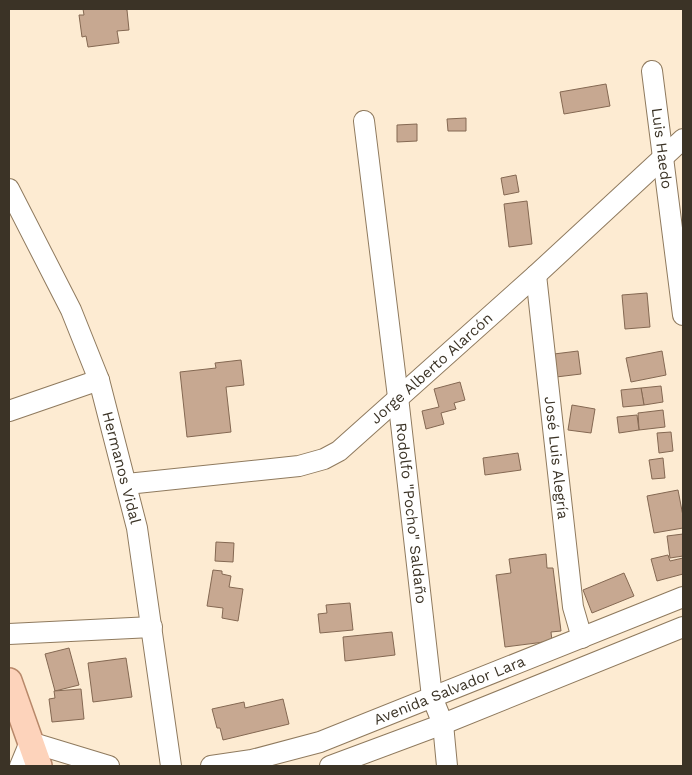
<svg xmlns="http://www.w3.org/2000/svg" width="692" height="775" viewBox="0 0 692 775" font-family="'Work Sans',sans-serif">
	<style>
		.building { fill: #c7a891; stroke: #846852 }
		.lines { fill: none; stroke-linecap: round; stroke-linejoin: round }
		.minor-casing { stroke: #8f7a5e; stroke-width: 22 }
		.major-casing { stroke: #b8886a; stroke-width: 28 }
		.minor { stroke: #fff; stroke-width: 20 }
		.major { stroke: #fdd3bb; stroke-width: 25 }
		.labels { text-anchor: middle; dominant-baseline: central; stroke-width: 5; stroke-linejoin: round; paint-order: stroke }
		.street-label { font-size: 15px; fill: #3b3326; stroke: #fdebd2 }
	</style>
	<rect width="100%" height="100%" fill="#fdebd2"/>
	<g class="building">
		<path d="M83,9h42l2,1 2,20 -12,1 2,12 -31,4 -2,-11 -4,1 -3,-22h5z"/>
		<path d="M606,84l4,22 -46,8 -4,-22z"/>
		<path d="M466,118v13h-18l-1,-12z"/>
		<path d="M417,124v17l-20,1v-17z"/>
		<path d="M516,175l3,17 -15,3 -3,-17z"/>
		<path d="M527,201l5,43 -23,3 -5,-43z"/>
		<path d="M647,293l3,34 -25,2 -3,-34z"/>
		<path d="M578,351l3,23 -25,3 -2,-23z"/>
		<path d="M662,351l4,24 -35,7 -5,-24z"/>
		<path d="M241,360l3,25 -18,2 5,45 -44,5 -7,-65 36,-4 -1,-5z"/>
		<path d="M460,382l5,18 -11,3 2,6 -15,4 3,11 -18,5 -4,-18 17,-4 -5,-18z"/>
		<path d="M661,386l2,16 -19,3 -3,-17z"/>
		<path d="M641,388l3,17 -21,2 -2,-17z"/>
		<path d="M572,405l23,4 -4,24 -23,-3z"/>
		<path d="M663,410l2,17 -26,3 -1,-17z"/>
		<path d="M637,415l2,15 -20,3 -2,-16z"/>
		<path d="M671,432l2,19 -14,2 -2,-20z"/>
		<path d="M518,453l3,17 -36,5 -2,-17z"/>
		<path d="M663,458l2,20 -13,1 -3,-19z"/>
		<path d="M678,490l5,26v12l-29,5 -7,-37z"/>
		<path d="M683,534v22l-13,2 -3,-22z"/>
		<path d="M216,542l18,1 -1,19 -18,-1z"/>
		<path d="M546,554l1,14h6l8,63 -10,1 1,9 -47,6 -9,-72 15,-2 -2,-14z"/>
		<path d="M668,555l2,6 13,-3v16l-26,7 -6,-22z"/>
		<path d="M213,570l9,1v3l9,2 -2,11 14,2 -5,32 -16,-3 1,-10 -16,-2z"/>
		<path d="M624,573l10,23 -42,17 -9,-23z"/>
		<path d="M350,603l3,27 -33,3 -2,-19 9,-1 -1,-8z"/>
		<path d="M392,632l3,23 -50,6 -2,-24z"/>
		<path d="M69,648l10,37 -24,6 -10,-37z"/>
		<path d="M126,658l6,39 -39,5 -5,-39z"/>
		<path d="M81,689l3,30 -32,3 -3,-23 6,-1 -1,-7z"/>
		<path d="M283,699l6,25 -66,16 -3,-12h-3l-5,-19 32,-7 1,6z"/>
	</g>
	<g class="lines">
		<defs>
			<g id="minor">
				<path id="s1" d="M652,71l31,244"/>
				<path id="s2" d="M364,121l34,276 34,300 11,27 4,42"/>
				<path id="s3" d="M9,189l62,121 28,70 38,148 34,238"/>
				<path id="s4" d="M536,275l37,332 9,31"/>
				<path d="M9,411l90,-31"/>
				<path id="s5" d="M127,484l172,-18 25,-7 15,-8 197,-176 147,-136"/>
				<path d="M9,634l143,-7"/>
				<path d="M20,766l10,-24 79,24"/>
				<path id="s6" d="M211,766l41,-6 68,-18 363,-145"/>
				<path d="M330,766l113,-42 240,-97"/>
			</g>
			<path id="major" d="M9,681l30,85"/>
		</defs>
		<use href="#minor" class="minor-casing"/>
		<use href="#major" class="major-casing"/>
		<use href="#minor" class="minor"/>
		<use href="#major" class="major"/>
	</g>
	<g class="labels">
		<g class="street-label">
			<text stroke="none"><textPath href="#s1" startOffset="78">Luis Haedo</textPath></text>
			<text stroke="none"><textPath href="#s5" startOffset="340">Jorge Alberto Alarcón</textPath></text>
			<text stroke="none"><textPath href="#s4" startOffset="184">José Luis Alegría</textPath></text>
			<text stroke="none"><textPath href="#s3" startOffset="302">Hermanos Vidal</textPath></text>
			<text stroke="none"><textPath href="#s2" startOffset="395">Rodolfo "Pocho" Saldaño</textPath></text>
			<text stroke="none"><textPath href="#s6" startOffset="251">Avenida Salvador Lara</textPath></text>
		</g>
	</g>
	<rect width="692" height="775" fill="none" stroke="#3b3326" stroke-width="20"/>
</svg>
